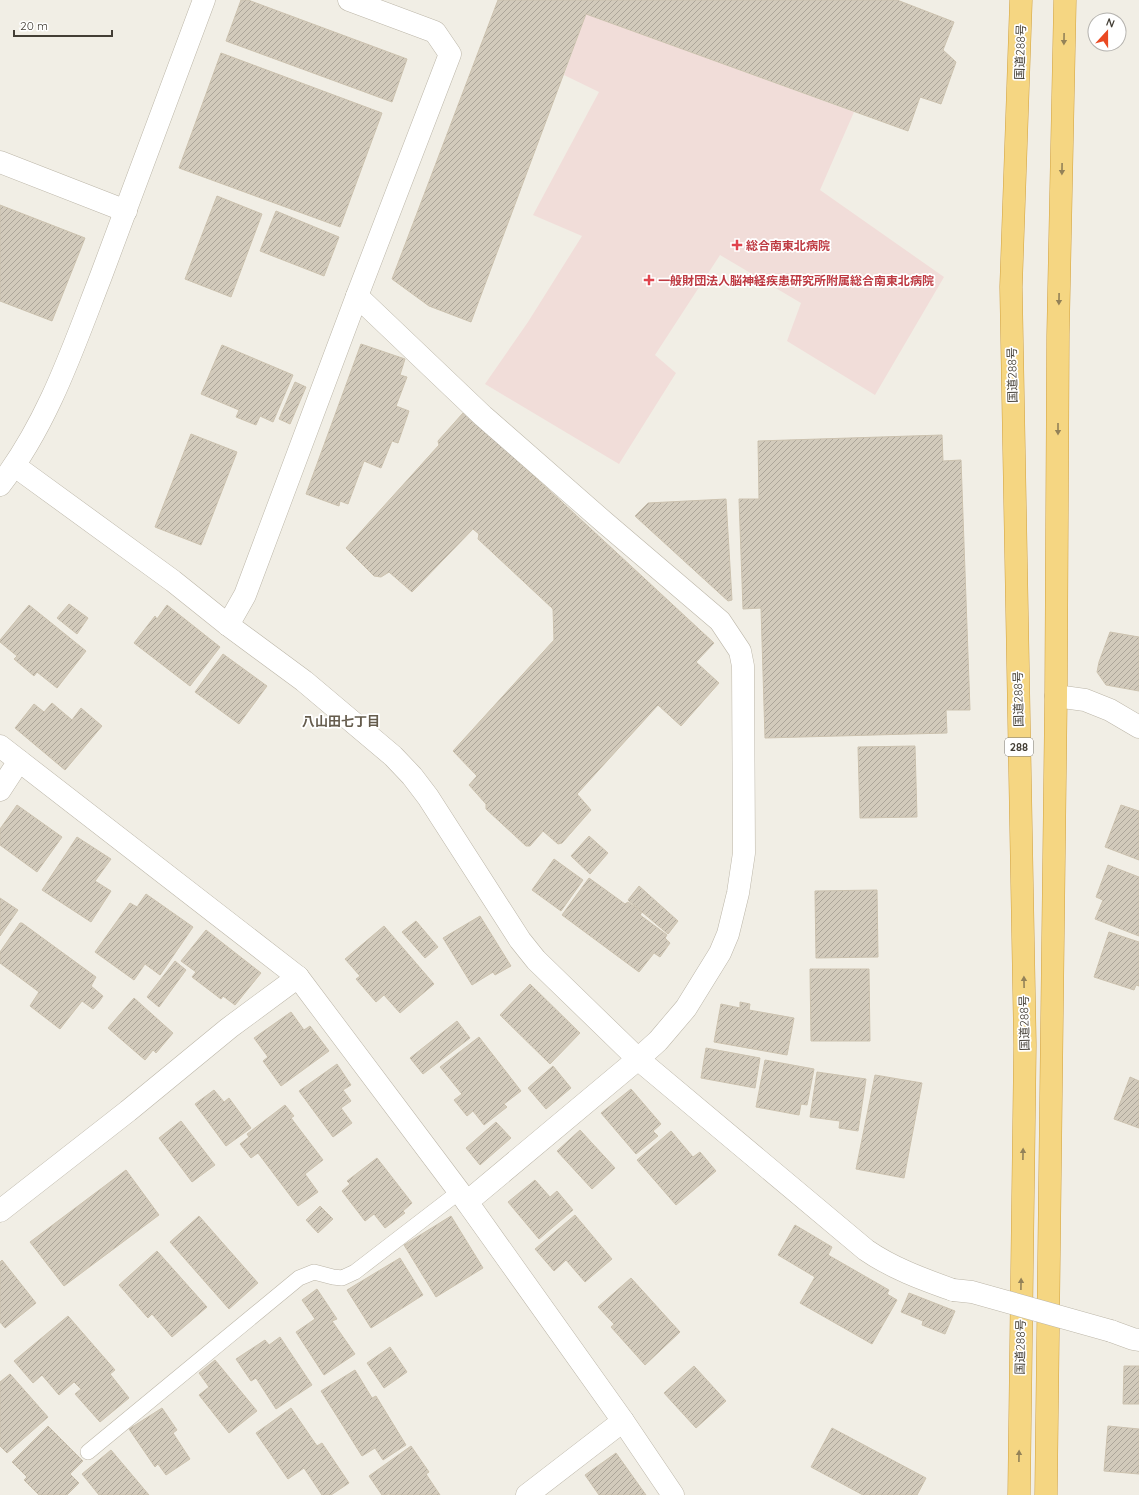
<svg xmlns="http://www.w3.org/2000/svg" width="1139" height="1495" viewBox="0 0 1139 1495" font-family="Quicksand,'Noto Sans JP',sans-serif">
	<style>
		.medical { fill: #f1ddd9 }
		.building { fill: url(#building-hatch); stroke: #ccc2af }
		.lines { fill: none; stroke-linecap: round; stroke-linejoin: round }
		.service-casing { stroke: #bcb6a8; stroke-width: 16 }
		.minor-casing { stroke: #bcb6a8; stroke-width: 23 }
		.tertiary-casing { stroke: #bcb6a8; stroke-width: 23 }
		.trunk-casing { stroke: #d1a13e; stroke-width: 23 }
		.service { stroke: #fff; stroke-width: 15 }
		.minor { stroke: #fff; stroke-width: 22 }
		.tertiary { stroke: #fff; stroke-width: 22 }
		.trunk { stroke: #f5d682; stroke-width: 22 }
		.minor-bridge-casing { stroke: #bcb6a8; stroke-width: 23; stroke-linecap: butt }
		.minor-bridge { stroke: #fff; stroke-width: 22 }
		.oneway { fill: #938258 }
		.health-dot { fill: #e0444e; stroke: #fff; stroke-width: 1.5 }
		.labels { text-anchor: middle; dominant-baseline: central; stroke-width: 3.5; stroke-linejoin: round; paint-order: stroke }
		.shield { fill: #fff; stroke: #7b7872; stroke-width: 1 }
		.shield-label { font-size: 11px; font-weight: bold; fill: #433e35 }
		.street-label { font-size: 12px; fill: #433e35; stroke: #fff }
		.health-label { font-size: 12px; font-weight: bold; fill: #be3a42; stroke: #fff; text-anchor: start }
		.neighbourhood-label { font-size: 13px; font-weight: bold; fill: #655c4d; stroke: #fff }
	</style>
	<defs>
		<pattern id="building-hatch" width="6" height="6" patternUnits="userSpaceOnUse"><rect width="6" height="6" fill="#d2cabb"/><path d="M-1 1l2-2M0 6l6-6M5 7l2-2" fill="none" stroke="#aca599"/></pattern>
	</defs>
	<rect width="100%" height="100%" fill="#f1eee5"/>
	<path class="medical" d="M586,14l268,98 -34,78 124,87 -69,118 -88,-54 14,-38 -81,-48 -65,100 21,18 -57,91 -134,-80 43,-62 54,-86 -49,-21 66,-123 -35,-17z"/>
	<g class="building">
		<path d="M241,0h7l159,59 -15,43 -166,-61z"/>
		<path d="M498,0h399l57,22 -11,28 13,12 -15,42 -21,-7 -12,34 -322,-117 -115,308 -42,-16 -37,-27z"/>
		<path d="M221,53l161,60 -42,114 -161,-59z"/>
		<path d="M217,196l45,18 -31,83 -46,-18z"/>
		<path d="M0,205l85,33 -33,83 -52,-20z"/>
		<path d="M276,211l63,26 -15,39 -64,-25z"/>
		<path d="M361,344l44,15 -5,16 7,2 -11,29 13,5 -11,32 -6,-2 -11,27 -17,-7 -16,43 -8,-3 -1,5 -33,-12z"/>
		<path d="M222,345l71,30 -20,47 -13,-6 -4,9 -20,-8 3,-7 -38,-16z"/>
		<path d="M295,382l11,5 -16,37 -11,-5z"/>
		<path d="M463,413l4,1 247,229 -18,19 23,21 -38,43 -23,-21 -81,89 14,16 -29,33 -4,1 -15,-13 -13,15h-4l-40,-37v-5l-17,-19 8,-9 -24,-25 101,-111 -1,-31 -75,-70 1,-5 -6,-5 -61,63 -23,-20 -8,5 -7,-1 -28,-28 93,-103 -1,-4z"/>
		<path d="M191,434l46,18 -36,93 -46,-18z"/>
		<path d="M942,435l1,26 18,-1 9,250h-24l1,23 -182,5 -4,-130 -18,1 -4,-110h20l-1,-58z"/>
		<path d="M726,499l6,101 -4,1 -93,-85 13,-13z"/>
		<path d="M69,604l19,14 -11,16 -20,-16z"/>
		<path d="M29,605l57,46 -29,37 -20,-16 -3,4 -20,-17 3,-3 -17,-14v-2z"/>
		<path d="M167,605l53,42 -30,39 -56,-43 21,-27 2,3z"/>
		<path d="M1110,632l29,5v54l-33,-6 -9,-13 2,-10z"/>
		<path d="M223,654l44,32 -28,38 -44,-32z"/>
		<path d="M52,703l20,17 9,-12 21,18 -37,44 -50,-42 19,-24 10,8z"/>
		<path d="M915,746l2,71 -57,1 -2,-71z"/>
		<path d="M17,805l45,32 -25,35 -37,-27v-16z"/>
		<path d="M1121,805l18,6v49l-34,-13z"/>
		<path d="M589,836l19,17 -18,21 -19,-18z"/>
		<path d="M77,837l34,22 -16,22 16,10 -20,31 -49,-32z"/>
		<path d="M554,859l29,21 -22,31 -29,-21z"/>
		<path d="M1108,865l31,12v59l-44,-17 8,-19 -7,-3z"/>
		<path d="M589,878l36,26 3,-2 14,10 -2,3 27,20 -2,3 5,5 -10,14 -6,-4 -15,19 -77,-57z"/>
		<path d="M639,886l39,35 -10,13 -40,-34z"/>
		<path d="M877,890l1,67 -62,1 -1,-67z"/>
		<path d="M146,894l47,33 -33,48 -15,-11 -11,16 -39,-28 35,-49 7,4z"/>
		<path d="M0,898l18,12 -18,26z"/>
		<path d="M480,916l31,50 -16,9 -2,-3 -21,13 -29,-47z"/>
		<path d="M416,921l22,26 -13,11 -23,-26z"/>
		<path d="M20,923h2l74,54 -5,9 12,10 -4,6 -6,7 -11,-8 -22,28 -30,-23 9,-14 -39,-29v-11z"/>
		<path d="M384,926l50,58 -34,29 -16,-18 -8,7 -20,-23 4,-3 -15,-17z"/>
		<path d="M206,930l55,43 -26,32 -12,-9 -2,3 -29,-22 4,-5 -15,-11z"/>
		<path d="M1109,932l30,10v44l-3,-1 -2,5 -40,-13z"/>
		<path d="M175,961l11,9 -27,37 -12,-10z"/>
		<path d="M810,969h59l1,72h-59z"/>
		<path d="M530,984l50,49 -30,31 -50,-49z"/>
		<path d="M134,998l39,35 -17,20 -3,-3 -8,10 -37,-32z"/>
		<path d="M740,1002l10,2 -1,6 45,8 -7,37 -73,-13 7,-38 19,4z"/>
		<path d="M291,1012l13,18 6,-4 19,25 -48,35 -18,-25 5,-4 -14,-19z"/>
		<path d="M457,1021l13,17 -47,36 -13,-16z"/>
		<path d="M479,1037l42,54 -17,13 3,3 -23,18 -11,-14 -6,5 -13,-16 8,-6 -22,-27z"/>
		<path d="M706,1048l54,10 -5,30 -54,-10z"/>
		<path d="M765,1060l49,9 -7,36 -6,-1 -2,11 -43,-8z"/>
		<path d="M337,1064l14,21 -8,5 8,11 -10,7 11,15 -19,14 -34,-46z"/>
		<path d="M553,1066l18,22 -25,21 -18,-21z"/>
		<path d="M817,1072l49,7 -8,52 -19,-3 1,-7 -30,-4z"/>
		<path d="M875,1075l47,8 -18,95 -48,-9z"/>
		<path d="M1130,1077l9,4v47l-25,-9z"/>
		<path d="M631,1089l30,35 -8,7 5,5 -22,18 -35,-41z"/>
		<path d="M214,1090l10,12 5,-4 22,30 -25,18 -31,-42z"/>
		<path d="M285,1105l9,11 -3,2 32,42 -18,14 13,18 -20,14 -40,-53 -7,5 -11,-14 9,-7 -2,-3z"/>
		<path d="M181,1121l34,44 -23,17 -33,-44z"/>
		<path d="M496,1122l15,16 -31,27 -14,-17z"/>
		<path d="M580,1130l35,38 -23,21 -35,-38z"/>
		<path d="M671,1131l22,26 7,-5 16,19 -40,34 -39,-45z"/>
		<path d="M377,1158l35,45 -9,8 2,2 -20,15 -11,-14 -9,7 -23,-30 8,-7 -3,-3z"/>
		<path d="M126,1170l33,45 -95,71 -34,-44z"/>
		<path d="M535,1180l15,17 7,-6 16,19 -34,29 -31,-37z"/>
		<path d="M320,1206l13,13 -15,14 -12,-13z"/>
		<path d="M575,1215l37,44 -27,23 -19,-22 -12,11 -19,-22z"/>
		<path d="M199,1216l59,67 -29,26 -59,-67z"/>
		<path d="M451,1216l32,52 -47,29 -32,-52z"/>
		<path d="M795,1225l37,22 -4,8 61,35 -2,4 10,6 -25,44 -72,-41 15,-26 -37,-22z"/>
		<path d="M157,1251l50,56 -35,30 -20,-23 -4,4 -29,-33z"/>
		<path d="M400,1258l23,37 -52,33 -24,-38z"/>
		<path d="M2,1260l34,43 -31,25 -5,-6v-60z"/>
		<path d="M631,1278l49,54 -35,33 -34,-38 3,-3 -16,-17z"/>
		<path d="M317,1289l20,30 -5,2 23,33 -31,21 -28,-43 19,-13 -13,-19z"/>
		<path d="M909,1293l46,18 -10,23 -23,-9 1,-4 -22,-9z"/>
		<path d="M68,1316l47,54 -5,4 19,24 -29,24 -25,-28 6,-5 -7,-7 -15,13 -17,-20 -9,8 -19,-22z"/>
		<path d="M280,1337l32,48 -36,24 -20,-31 -5,3 -15,-22 29,-19 4,5z"/>
		<path d="M390,1347l17,25 -23,16 -17,-25z"/>
		<path d="M215,1360l42,51 -28,22 -30,-38 10,-8 -10,-14z"/>
		<path d="M694,1366l32,35 -30,27 -32,-35z"/>
		<path d="M1124,1366h15v38h-16z"/>
		<path d="M355,1370l17,28 4,-2 30,49 -23,15 -8,-12 -13,8 -41,-65z"/>
		<path d="M10,1374l38,43 -41,36 -7,-7v-64z"/>
		<path d="M162,1408l15,22 -4,3 17,26 -24,16 -8,-11 -3,3 -26,-38z"/>
		<path d="M291,1408l26,38 5,-3 27,40 -18,12h-9l-18,-27 -16,11 -32,-46z"/>
		<path d="M48,1426l35,35 -13,13 9,9 -12,12h-28l-15,-15 3,-3 -15,-15z"/>
		<path d="M1108,1426l31,3v45l-35,-3z"/>
		<path d="M832,1428l94,50 -9,17h-54l-52,-28z"/>
		<path d="M411,1446l18,26 -3,2 14,21h-50l-1,-1 -7,1 -13,-19z"/>
		<path d="M111,1450l38,45h-50l-17,-21z"/>
		<path d="M616,1453l30,42h-47l-14,-20z"/>
	</g>
	<g class="lines">
		<defs>
			<path id="service" d="M88,1452l211,-174 15,-6 19,5 9,1 13,-6 104,-80"/>
			<g id="minor">
				<path d="M349,0l86,32 15,22 -93,242"/>
				<path d="M0,162l126,49"/>
				<path d="M15,466l158,115 55,44 76,56 89,75 19,20 16,21 92,143 16,20 102,99 228,191c26,18 56,29 87,40"/>
				<path d="M228,625l17,-30 112,-299 126,120 121,106 116,99 20,30 3,15 1,187 -6,40 -10,41 -8,19 -34,55 -28,33 -20,18 -171,143"/>
				<path d="M1056,696l29,4 25,10 29,17"/>
				<path d="M0,746l298,231 169,225 156,219 50,74"/>
				<path d="M0,790l19,-29"/>
				<path d="M0,1211l128,-100 101,-83 69,-51"/>
				<path d="M1111,1331l22,8 6,1"/>
				<path d="M527,1495l96,-74"/>
			</g>
			<path id="tertiary" d="M0,485c48,-62 73,-137 101,-209 35,-92 69,-184 103,-276"/>
			<g id="trunk">
				<path d="M1019,1495l6,-450 -14,-758 10,-287"/>
				<path d="M1046,1495l10,-799 2,-361 7,-335"/>
			</g>
		</defs>
		<use href="#service" class="service-casing"/>
		<use href="#minor" class="minor-casing"/>
		<use href="#tertiary" class="tertiary-casing"/>
		<use href="#trunk" class="trunk-casing"/>
		<use href="#service" class="service"/>
		<use href="#minor" class="minor"/>
		<use href="#tertiary" class="tertiary"/>
		<use href="#trunk" class="trunk"/>
		<defs>
			<path id="minor-bridge" d="M953,1290l19,2 139,39"/>
		</defs>
		<use href="#minor-bridge" class="minor-bridge-casing"/>
		<use href="#minor-bridge" class="minor-bridge"/>
	</g>
	<defs><path id="oneway-solid" d="M-6-.8H1V-3.2L6.5 0L1 3.2V.8H-6Z"/></defs>
	<g class="oneway">
		<use href="#oneway-solid" transform="translate(1064 39) rotate(91)"/>
		<use href="#oneway-solid" transform="translate(1062 169) rotate(91)"/>
		<use href="#oneway-solid" transform="translate(1059 299) rotate(91)"/>
		<use href="#oneway-solid" transform="translate(1058 429) rotate(90)"/>
		<use href="#oneway-solid" transform="translate(1024 982) rotate(-91)"/>
		<use href="#oneway-solid" transform="translate(1023 1154) rotate(-89)"/>
		<use href="#oneway-solid" transform="translate(1021 1284) rotate(-89)"/>
		<use href="#oneway-solid" transform="translate(1019 1456) rotate(-89)"/>
	</g>
	<g class="health-dot">
		<path d="M735 239h4v4h4v4h-4v4h-4v-4h-4v-4h4z"/>
		<path d="M647 274h4v4h4v4h-4v4h-4v-4h-4v-4h4z"/>
	</g>
	<g class="labels">
		<rect class="shield" x="1005" y="738" width="28" height="18" rx="3"/>
		<g class="shield-label">
			<text x="1019" y="747">288</text>
		</g>
		<g class="street-label">
			<text transform="translate(1020 52) rotate(-88)">国道288号</text>
			<text transform="translate(1012 375) rotate(-91)">国道288号</text>
			<text transform="translate(1018 699) rotate(-91)">国道288号</text>
			<text transform="translate(1024 1023) rotate(-91)">国道288号</text>
			<text transform="translate(1020 1347) rotate(-89)">国道288号</text>
		</g>
		<g class="health-label">
			<text x="746" y="245">総合南東北病院</text>
			<text x="658" y="280">一般財団法人脳神経疾患研究所附属総合南東北病院</text>
		</g>
		<g class="neighbourhood-label">
			<text x="341" y="721">八山田七丁目</text>
		</g>
	</g>
	<g transform="translate(1107 32) rotate(21)"><circle r="19" fill="#ffffff" stroke="#b4b2ae"/>
	<path d="M0-3L7 15L0 10L-7 15Z" fill="#ea4922"/>
	<text y="-6" font-size="11" font-weight="bold" text-anchor="middle" fill="#433e35">N</text>
	</g>
	<path d="M14 30v6h98v-6" fill="none" stroke="#433e35" stroke-width="2"/>
	<text x="20" y="30" font-size="12" fill="#433e35" stroke="#ffffff" stroke-width="3" paint-order="stroke">20 m</text>
</svg>
